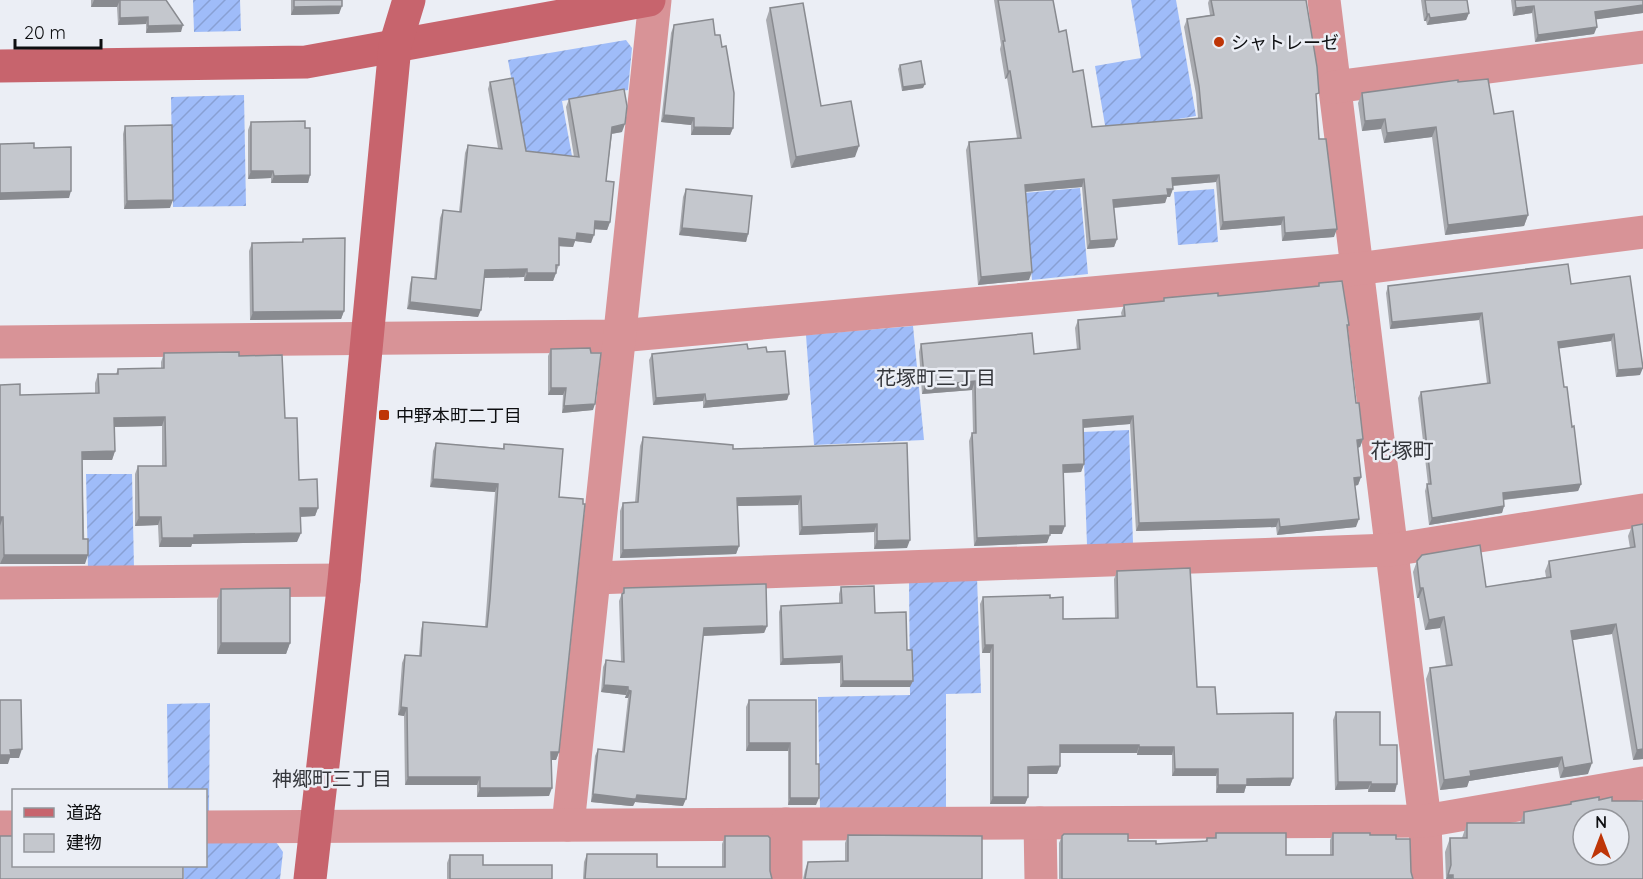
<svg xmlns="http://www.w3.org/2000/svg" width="1643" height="879" viewBox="0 0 1643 879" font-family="Quicksand,'Noto Sans JP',sans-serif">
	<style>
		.garden { fill: url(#garden-furrows) }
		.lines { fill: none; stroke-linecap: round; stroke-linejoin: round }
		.street { stroke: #d89397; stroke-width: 33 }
		.secondary { stroke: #c7646d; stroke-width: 33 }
		.wall { fill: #a9abb0 }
		.shaded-wall { fill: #898b90 }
		.building { fill: #c4c7cd; stroke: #898b90; stroke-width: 1.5; fill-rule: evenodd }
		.poi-dot { fill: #be3507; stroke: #ebeef5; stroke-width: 2 }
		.labels { text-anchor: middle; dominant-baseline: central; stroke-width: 5; stroke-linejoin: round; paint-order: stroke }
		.poi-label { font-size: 18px; fill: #0e0f11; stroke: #ebeef5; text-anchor: start }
		.neighbourhood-label { font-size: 20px; fill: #34363b; stroke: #ebeef5 }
		.quarter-label { font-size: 21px; fill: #34363b; stroke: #ebeef5 }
	</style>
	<defs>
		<pattern id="garden-furrows" width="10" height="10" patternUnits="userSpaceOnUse" patternTransform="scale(1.5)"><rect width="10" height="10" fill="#9fbcf9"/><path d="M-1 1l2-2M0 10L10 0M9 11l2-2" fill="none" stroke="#88a0d4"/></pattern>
	</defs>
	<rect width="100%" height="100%" fill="#ebeef5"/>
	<g class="garden">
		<path d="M193,0h47l1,31 -47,1z"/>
		<path d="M1131,0h45l20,116 -90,15 -11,-65 46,-8z"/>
		<path d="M626,40l6,8 -4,42 -66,11 10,55h-47l-17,-96z"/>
		<path d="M244,95l2,111 -73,1 -2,-110z"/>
		<path d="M1080,188l8,86 -56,6 -8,-87z"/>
		<path d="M1214,189l4,53 -40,3 -4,-53z"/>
		<path d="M913,326l11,114 -110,5 -8,-110z"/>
		<path d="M1129,430l4,113 -46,2 -4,-113z"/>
		<path d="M86,474h46l2,95 -46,1z"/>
		<path d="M977,577l4,116 -35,1v113l-126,1 -2,-111 92,-2 -1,-116z"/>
		<path d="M210,703l-1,108h-3v-21h-38l-1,-86z"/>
		<path d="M276,842l7,10 -3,27h-96v-13h22v-23z"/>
	</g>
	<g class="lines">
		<g class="street">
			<path d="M1324,0l101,821 2,58"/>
			<path d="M1334,87l309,-40"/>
			<path d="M0,342l619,-6 737,-67 287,-37"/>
			<path d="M594,578l797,-28 252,-40"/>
			<path d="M0,583l344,-3"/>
			<path d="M1040,823l1,56"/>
			<path d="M568,825l87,-825"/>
			<path d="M0,827h14"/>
			<path d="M206,827l1219,-6 218,-38"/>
			<path d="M786,879v-55"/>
		</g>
		<g class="secondary">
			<path d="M0,66l306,-4 343,-62"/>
			<path d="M310,879l34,-299 51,-534 14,-46"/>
		</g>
	</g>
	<g class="wall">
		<path d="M91,0h75l15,32 -35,1v-9l-28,1 -1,-18h-26z"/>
		<path d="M291,0h51l-3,14 -48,1z"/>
		<path d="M994,0h59l6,32 33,95 106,-9 -2,-24 -12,-67 3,-8 23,-4 -2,-12 1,-3h97l13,139 15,98 -52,4 -1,-16 -61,5 -4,-48 -43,4 -3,11h-3l-2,6 -51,5 3,31 -3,8 -27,2 -5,-62 -57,5 4,88 -51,5 -12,-135 3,-8 48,-4 -10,-60 -2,1 -5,-30 1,-4z"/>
		<path d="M1421,0h46l2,13 -3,7 -39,5 -1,-4h-2z"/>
		<path d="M1511,0h132v13l-47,6 -2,15 -59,8 -3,-29 -19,3z"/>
		<path d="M770,8l51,98 34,51 -64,11 -25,-148z"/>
		<path d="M674,25l59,103 -3,7h-39v-10l-30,-3 10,-89z"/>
		<path d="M900,65l23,23 -21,3 -4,-22z"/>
		<path d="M490,82l36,69 48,6 -8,-50 3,-8 53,33 -10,2 -6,47 4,41 -3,8 -13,-1 -3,14 -16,-2 -2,6 -14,-1v19l-6,16h-29v-4l-40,1 -6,39 -71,-8 3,-25 2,-7 22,2 6,-61 3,-8 16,2 6,-59 3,-8 30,3 -10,-59z"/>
		<path d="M1458,82l36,32 34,101 -4,11 -79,9 -13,-98 -48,6 -3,-14 -19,2 -4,-28 4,-10z"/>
		<path d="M251,122l59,53 -2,8h-37v-5l-23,1v-49z"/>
		<path d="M125,126l45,82 -46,1 -1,-75z"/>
		<path d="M686,189l62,45 -2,8 -67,-7 4,-38z"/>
		<path d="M303,239l41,72 -3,8 -91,1 -1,-69 3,-8 50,-1z"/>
		<path d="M1630,276l10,99 -24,2 -5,-36 -52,7 5,39 8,40 9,57 -3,7 -74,9v6l-2,7 -73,12 -4,-34 2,-7h1l-10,-86 3,-6 66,-9 -8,-63 -89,9 -4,-36 2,-7 183,-2z"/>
		<path d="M1319,283l30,42 -2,5 9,73 7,36 -3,8 -2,1 3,29 -3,8 -3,1 1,41 -79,8 -1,-8 -140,4 -6,-107 -47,4 1,36 -3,8 -18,1 -1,61h-12l-3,9 -73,3 -5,-105 3,-8h1l-1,-43 -50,4 -3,-42 2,-8 113,10 43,-4 -2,-22 3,-8 44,-3 -1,-4 3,-8 38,-3 2,-4 54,-2 100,-10z"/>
		<path d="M551,349l42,61 -31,3 1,-18h-15v-39z"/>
		<path d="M748,349l19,3 22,42 -2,6 -84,8v-7l-50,4 -4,-45 3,-6z"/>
		<path d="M164,353l75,3 46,62 14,62 19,28 -3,8 -15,1 -3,25 -105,2 -1,3h-32l-1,-22 -23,1v-52l3,-8h24v-40l-48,1 1,24 -3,9h-30l3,104h-85v-179l20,10 75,-2v-10l3,-9h18l2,-5h43v-7z"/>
		<path d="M643,437l90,12 174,-6v105l-33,1v-17l-75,3 -1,-30 -61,1 2,40 -3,8 -116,4v-47l3,-8 12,-1 5,-56z"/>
		<path d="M436,443l67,5 1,-4 55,53v255l-3,8h-4l-3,36 -72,1v-12h-72l-1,-69 -6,-1 4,-52 3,-8 14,1 2,-26 2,-8 62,5 10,-135 -65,-5 3,-36z"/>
		<path d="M1643,524v235l-10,1 -21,-126 -40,6 16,134 -28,4 -2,-11 -89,14 -2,6 -27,3 -14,-111 4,-11 16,-2 -6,-38 -15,2 -6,-32h-2l-4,-26 4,-11 69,26 60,-10 -1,-6 4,-10 81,-13 -2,-12 4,-10z"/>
		<path d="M1117,571l80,116 20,27 76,64 -3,8h-44l-2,7h-28v-17h-44v-21h-35v-2h-77v13l-3,8h-29v23l-3,7h-35v-151h-8l-2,-49 3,-7 67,1 13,21 52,-1 -1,-39z"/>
		<path d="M841,587l34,26 32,37 3,37h-70v-24l-60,2 -1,-53 2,-6 58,-3v-9z"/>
		<path d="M624,588l143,38 -3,7 -61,3 -20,170 -48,-4 -2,4h-2l-40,-4 4,-46 3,-7 24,3 6,-54h-3l1,-3 -25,-3 2,-25 3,-7 15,2 -2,-61z"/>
		<path d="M221,589l69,54 -4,11h-69v-54z"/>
		<path d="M749,700l67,64v41h-28v-54h-42v-44z"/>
		<path d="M1336,712l44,33 15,47h-27v-3l-33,1 -2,-70z"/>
		<path d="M1599,800l13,1 31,78h-197l-1,-27 5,-14h12l5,-15h53l4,-11 46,-8 1,-2z"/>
		<path d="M1216,833l70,22h44v-15l3,-7 37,2 26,4 17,40h-354v-36l3,-7 66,5 28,3 49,-3 2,-3h7z"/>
		<path d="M848,835l134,44h-179l2,-9 3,-8 37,-1v-18z"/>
		<path d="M725,836l45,35 2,8h-189l1,-17 3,-8 70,13h65v-23z"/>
		<path d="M450,855l33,10 69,14h-105v-16z"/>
	</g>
	<g class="shaded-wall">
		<path d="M94,0h26l-3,7h-26z"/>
		<path d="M1643,5v8l-51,7 3,-8z"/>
		<path d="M342,6l-3,8 -48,1 3,-8z"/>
		<path d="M1534,6l-2,7 -19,3 3,-8z"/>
		<path d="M1469,13l-3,7 -39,5 3,-7z"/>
		<path d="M1427,14h2l-3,7h-2z"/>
		<path d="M148,17l-2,7 -28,1 2,-7z"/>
		<path d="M183,25l-2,7 -35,1 2,-7z"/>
		<path d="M1597,27l-3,7 -59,8 3,-7z"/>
		<path d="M1008,71h2l-3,7 -2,1z"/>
		<path d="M925,84l-2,4 -21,3 1,-4z"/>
		<path d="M664,115l30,3 -3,7 -30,-3z"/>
		<path d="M1385,119l-4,10 -19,2 3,-10z"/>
		<path d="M625,124l-3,8 -12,2 2,-7z"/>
		<path d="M694,127l39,1 -3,7h-39z"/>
		<path d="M1436,127l-4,10 -48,6 3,-10z"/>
		<path d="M859,146l-4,11 -64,11 5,-11z"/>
		<path d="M251,171h22l-2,7 -23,1z"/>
		<path d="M310,175l-2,8h-37l3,-7z"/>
		<path d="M1219,175l-3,7 -47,4 3,-8z"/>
		<path d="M1084,179l-2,8 -60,5 3,-7z"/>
		<path d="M1167,189h6l-3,8h-3l-2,6 -55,5 3,-8z"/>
		<path d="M71,191l-2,7 -69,2v-7z"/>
		<path d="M173,200l-3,8 -46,1 3,-8z"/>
		<path d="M1528,215l-4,11 -79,9 3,-10z"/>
		<path d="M1284,217l-3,8 -61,5 3,-8z"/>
		<path d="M595,221l15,1 -3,8 -15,-1z"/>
		<path d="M682,228l66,6 -2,8 -67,-7z"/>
		<path d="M1337,229l-3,8 -52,4 3,-8z"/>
		<path d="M577,233l17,2 -3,8 -16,-2 -2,6 -17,-1 3,-8z"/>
		<path d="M1117,239l-3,8 -27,2 3,-8z"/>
		<path d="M527,269l-3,8 -42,1 3,-8z"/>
		<path d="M1032,272l-3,8 -51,5 3,-8z"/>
		<path d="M527,273h29l-3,8h-29z"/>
		<path d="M410,302l71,8 -3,7 -71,-8z"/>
		<path d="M344,311l-3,8 -91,1 3,-8z"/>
		<path d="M1482,313l-3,7 -89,9 2,-7z"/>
		<path d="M1614,334l-3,7 -55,8 2,-7z"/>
		<path d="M1643,368l-3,7 -24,2 2,-7z"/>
		<path d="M975,381l-3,9 -50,4 3,-8z"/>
		<path d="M551,388h15l-3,7h-15z"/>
		<path d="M705,394l-2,7 -50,4 3,-7z"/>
		<path d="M789,394l-2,6 -84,8 3,-7z"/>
		<path d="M595,404l-2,6 -31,3 2,-7z"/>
		<path d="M1133,416l-3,8 -50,4 3,-8z"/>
		<path d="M165,417l-3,9 -51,1 3,-9z"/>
		<path d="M1363,439l-3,8 -6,1 3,-8z"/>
		<path d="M115,451l-3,9h-33l3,-8z"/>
		<path d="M1084,464l-3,8 -21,1 3,-8z"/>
		<path d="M1361,477l-3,8 -7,1 3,-8z"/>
		<path d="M433,479l65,5 -3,8 -65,-5z"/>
		<path d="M1581,484l-3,7 -78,9 3,-7z"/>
		<path d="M801,496l-3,9 -64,1 3,-8z"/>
		<path d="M1504,506l-2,7 -73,12 3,-7z"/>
		<path d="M300,508h18l-3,8 -18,1z"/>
		<path d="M0,517h3l-3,9z"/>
		<path d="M139,517h22l-3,8 -23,1z"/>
		<path d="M1279,519l-3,8 -140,4 3,-8z"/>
		<path d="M1359,519l-3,8 -79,8 3,-8z"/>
		<path d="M877,524l-3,8 -75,3 3,-8z"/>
		<path d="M1050,526h15l-3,8h-15z"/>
		<path d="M301,533l-4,9 -105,2 -1,3h-32l3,-9 32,-3z"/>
		<path d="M1050,535l-3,8 -73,3 3,-8z"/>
		<path d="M910,540l-3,8 -33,1 3,-8z"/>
		<path d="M739,546l-3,8 -116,4 3,-8z"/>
		<path d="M4,555h84l-3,9h-85z"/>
		<path d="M1420,588h3l-4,10h-2z"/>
		<path d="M1444,617l-4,11 -15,2 4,-10z"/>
		<path d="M1616,624l-4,10 -45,7 4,-10z"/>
		<path d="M767,626l-3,7 -63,3 3,-8z"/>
		<path d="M221,643h69l-4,11h-69z"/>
		<path d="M985,645h8l-3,8h-8z"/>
		<path d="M842,656l-2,7 -60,2 3,-6z"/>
		<path d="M843,681h70l-3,6h-70z"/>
		<path d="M604,685l24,2 -2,8 -25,-3z"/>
		<path d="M628,690l3,1 -3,7h-3z"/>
		<path d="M401,707l6,1 -3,8 -6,-1z"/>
		<path d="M749,743h41l-2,8h-42z"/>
		<path d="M1060,745h79l-2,8h-80z"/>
		<path d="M1139,747h35l-2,8h-35z"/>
		<path d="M22,749l-3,9h-9l-2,6h-8v-9l10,-5z"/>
		<path d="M1643,749v10l-10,1 4,-10z"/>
		<path d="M551,752h8l-3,8h-7z"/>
		<path d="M1562,757l-4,10 -89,14 -2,6 -27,3 4,-10 26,-9z"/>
		<path d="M1592,763l-4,11 -28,4 4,-10z"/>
		<path d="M1060,766l-3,8h-32l3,-7z"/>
		<path d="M1175,769h43l-2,7h-44z"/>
		<path d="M408,777h72l-3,8h-72z"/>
		<path d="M1293,778l-3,8h-44l-2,7h-28l2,-8 29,-6z"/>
		<path d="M1338,782h33l-3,7 -33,1z"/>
		<path d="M1371,784h26l-2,8h-27z"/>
		<path d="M480,788h72l-3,8 -72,1z"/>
		<path d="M593,794l44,1 49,4 -3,7 -48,-4 -2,4h-2l-40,-4z"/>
		<path d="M993,797h35l-3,7h-35z"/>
		<path d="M790,798h29l-3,7h-28z"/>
		<path d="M1448,875h5l-1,4h-6z"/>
	</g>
	<g class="building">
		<path d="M94,0h72l17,25 -35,1v-9l-28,1v-18z"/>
		<path d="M294,0h48v6l-48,1z"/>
		<path d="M998,0h55l6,32 7,-2 7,42 10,-2 9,57 110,-9 -3,-32 -12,-67 27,-4 -3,-15h95l11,67 2,26 -3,1 3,45h7l11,90 -52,4 -1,-16 -61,5 -4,-47 -47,3 1,11h-6l1,6 -55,5 4,39 -27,2 -6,-62 -59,6 7,87 -51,5 -12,-135 52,-4 -11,-67h-2l-5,-30h2z"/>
		<path d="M1425,0h42l2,13 -39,5 -1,-4h-2z"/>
		<path d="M1515,0h128v5l-48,7 2,15 -59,8 -4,-29 -18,2z"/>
		<path d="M803,3l18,103 30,-5 8,45 -63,11 -26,-149z"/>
		<path d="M713,19l2,16h5l2,12 4,-1 8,47 -1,35 -39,-1v-9l-30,-3 10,-90z"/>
		<path d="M921,61l4,23 -22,3 -3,-22z"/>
		<path d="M513,78l13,73 53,6 -10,-58 55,-10 3,17 -2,18 -13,3 -6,54 8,1 -4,40 -15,-1 -1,14 -17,-2 -1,7 -17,-2v27h-3v8h-29v-4l-42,1 -4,40 -71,-8 2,-25 24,2 7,-69 18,2 7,-67 34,4 -12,-67z"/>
		<path d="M1488,79l6,35 19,-3 15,104 -80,10 -12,-98 -49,6 -2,-14 -20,2 -3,-28 96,-13v2z"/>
		<path d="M305,121v7h5v47l-36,1 -1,-5h-22v-49z"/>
		<path d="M172,125l1,75 -46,1 -2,-75z"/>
		<path d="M34,143v5l37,-1v44l-71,2v-49z"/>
		<path d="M686,189l66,7 -4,38 -66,-6z"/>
		<path d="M345,238l-1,73 -91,1 -1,-69 51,-1v-3z"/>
		<path d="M1568,264l3,20 59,-8 13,92 -25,2 -4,-36 -56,8 6,45h3l5,40 2,-1 7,58 -78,9 1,13 -72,12 -5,-34h4l-10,-92 69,-9 -8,-70 -90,9 -4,-36z"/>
		<path d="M1342,281l7,44h-2l9,78h3l4,36 -6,1 4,37 -7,1 5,41 -79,8 -1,-8 -140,4 -6,-107 -50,4 1,44 -21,1 2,61h-15v9l-73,3 -5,-105h4l-1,-52 -50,5 -4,-42 111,-11 2,21 46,-5 -2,-29 47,-4 -1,-11 40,-4v-3l54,-5v3l101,-10v-3z"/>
		<path d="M747,344l1,5 18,-2 1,5 18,-1 4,43 -83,7 -1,-7 -49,4 -4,-44z"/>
		<path d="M590,348l1,5h10l-6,51 -31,2 2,-18h-15v-39z"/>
		<path d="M239,352v4l43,-1 3,63h12l2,62 18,-1 1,29h-18l1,25 -107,2v3h-32l-1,-21h-22l-1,-51h28l-1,-49 -51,1 1,33 -33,1 1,87h5v16h-84l-1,-38h-3v-132l20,-1v11l79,-2 -1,-19h20v-5l46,-1v-15z"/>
		<path d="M643,437l90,8v4l174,-6 3,97 -33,1v-17l-75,3 -1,-31 -64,2 2,48 -116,4v-47l15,-1z"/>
		<path d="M436,443l68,6v-5l59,5 -4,48 24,2v5h2l-26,248h-8l1,36h-72v-11h-72l-1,-69 -6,-1 4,-52 16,1 2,-34 64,5 3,-28 8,-115 -65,-5z"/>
		<path d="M1643,524v225l-6,1 -21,-126 -45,7 21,132 -28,5 -2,-11 -92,14 1,5 -27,4 -14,-112 22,-3 -8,-48 -15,3 -6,-32h-3l-3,-27 5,-6 58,-10 6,42 65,-10 -2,-16 86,-14 -3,-21z"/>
		<path d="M1190,568l7,119h18l2,27 76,-1v65l-46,1v6h-29v-16h-43l-1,-22h-35v-2h-79v21l-32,1v30h-35v-152h-8l-2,-48 67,-2v3l13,-1v22l55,-1 -1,-47z"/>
		<path d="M766,584l1,42 -63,2 -18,171 -49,-4 -1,4h-3l-40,-5 5,-45 26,3 7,-61 -3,-1v-3l-24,-2 2,-25 18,2 -2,-68 2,-1v-5z"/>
		<path d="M874,586l1,27 31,-1 1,38h5l1,31h-70l-1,-25 -59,3 -2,-53 61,-3 -1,-16z"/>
		<path d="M290,588v55h-69v-54z"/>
		<path d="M0,700h21l1,49 -12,1 1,5h-11z"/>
		<path d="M749,700h67v64h3v34h-29v-55h-41z"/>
		<path d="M1336,712h44v33h17v39h-26v-2h-33z"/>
		<path d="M1599,797v3l13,-3v4h31v78h-190v-4h-5l3,-10 -1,-27h17v-15h57v-11l47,-8v-2zM1583,819h36v36h-36z"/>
		<path d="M1216,833h70v22h47v-22h37v2h26v4h14l1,33 2,7h-351v-43l2,-2h64v7h28v3l51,-3v-3h9z"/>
		<path d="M848,835l134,1v43h-177l3,-17 40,-1z"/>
		<path d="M0,836h14v30h169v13h-183z"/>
		<path d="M725,836h43l2,2v33l2,8h-187l2,-25h70v13h68z"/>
		<path d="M450,855h33v10h69v14h-102z"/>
	</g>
	<g class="poi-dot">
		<circle cx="1219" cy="42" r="6"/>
		<rect x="378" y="409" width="12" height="12" rx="3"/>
	</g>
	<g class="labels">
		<g class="poi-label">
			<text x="1231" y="42">シャトレーゼ</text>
			<text x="396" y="415">中野本町二丁目</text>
		</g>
		<g class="neighbourhood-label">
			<text x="936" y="377">花塚町三丁目</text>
			<text x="332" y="778">神郷町三丁目</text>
		</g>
		<g class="quarter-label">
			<text x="1402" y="450">花塚町</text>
		</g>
	</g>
	<rect x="12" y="789" width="195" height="78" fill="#ebeef5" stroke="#93959a" stroke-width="1.5"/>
	<rect x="24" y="808" width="30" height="9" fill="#c7646d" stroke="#93959a" stroke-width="1.5"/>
	<text x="66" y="819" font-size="18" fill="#0e0f11">道路</text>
	<rect x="24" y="834" width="30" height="18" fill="#c4c7cd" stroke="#93959a" stroke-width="1.5"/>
	<text x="66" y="849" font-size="18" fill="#0e0f11">建物</text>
	<g transform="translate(1601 837)"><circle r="28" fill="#ebeef5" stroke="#93959a" stroke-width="1.5"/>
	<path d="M0-4.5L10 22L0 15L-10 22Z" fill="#be3507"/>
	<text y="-9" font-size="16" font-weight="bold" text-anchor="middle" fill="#0e0f11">N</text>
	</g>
	<path d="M15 39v9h86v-9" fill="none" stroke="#0e0f11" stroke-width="3"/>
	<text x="24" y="39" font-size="18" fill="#0e0f11" stroke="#ebeef5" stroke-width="4.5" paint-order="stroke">20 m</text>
</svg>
